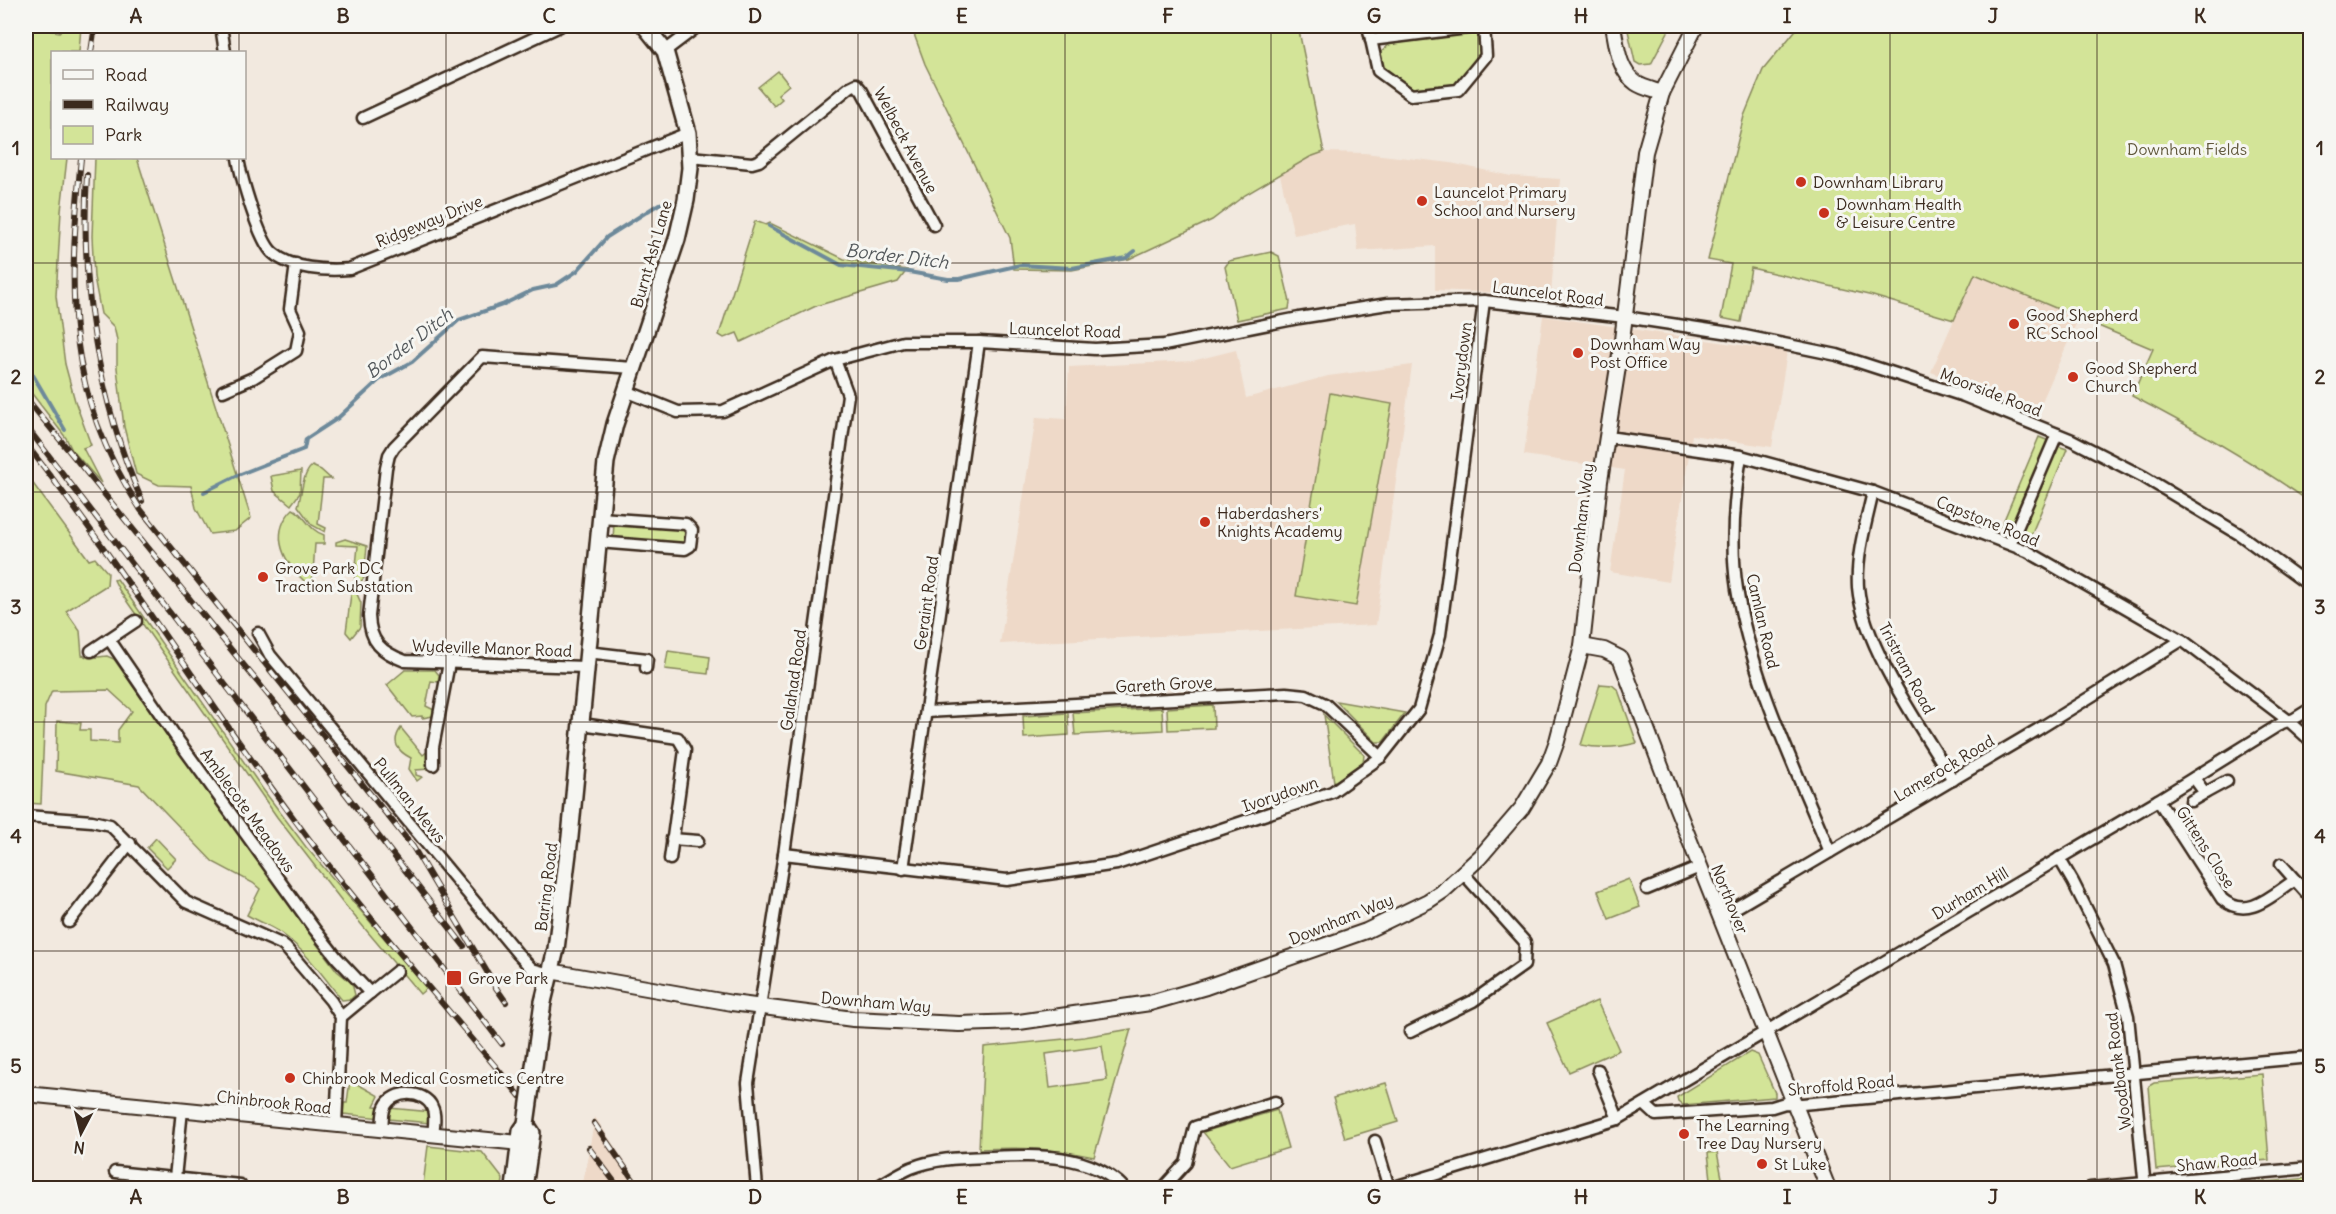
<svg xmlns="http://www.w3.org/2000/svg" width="2336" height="1214" viewBox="0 0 2336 1214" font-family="Delius,sans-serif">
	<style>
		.built { fill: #eed9c8 }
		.green { fill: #d3e498; stroke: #87875b; stroke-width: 1.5; fill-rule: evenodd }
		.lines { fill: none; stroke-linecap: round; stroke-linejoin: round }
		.stream { stroke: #6d899a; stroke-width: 4 }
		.street-casing { stroke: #3b2a1e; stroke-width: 15 }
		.secondary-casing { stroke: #3b2a1e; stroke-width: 18 }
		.primary-casing { stroke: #3b2a1e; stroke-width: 20 }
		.street { stroke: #f6f6f2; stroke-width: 10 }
		.secondary { stroke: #f6f6f2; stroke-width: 14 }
		.primary { stroke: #f6f6f2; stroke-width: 15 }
		.rail-casing { stroke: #3b2a1e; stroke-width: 6 }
		.rail { stroke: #f6f6f2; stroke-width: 4; stroke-dasharray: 11; stroke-linecap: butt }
		.primary-bridge-casing { stroke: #3b2a1e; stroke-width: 20; stroke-linecap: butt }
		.primary-bridge { stroke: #f6f6f2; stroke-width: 15 }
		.grid { fill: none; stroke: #3b2a1e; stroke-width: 1.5; stroke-opacity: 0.55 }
		.poi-dot { fill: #c8321e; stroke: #f6f6f2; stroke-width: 2 }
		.labels { text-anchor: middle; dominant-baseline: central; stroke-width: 6; stroke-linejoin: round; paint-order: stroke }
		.street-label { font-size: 16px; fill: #3b2a1e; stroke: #f6f6f2 }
		.park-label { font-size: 16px; fill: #61583c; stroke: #f6f6f2 }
		.poi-label { font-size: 16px; fill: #3b2a1e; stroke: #f6f6f2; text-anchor: start }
		.water-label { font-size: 18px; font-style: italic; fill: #54595c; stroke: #f6f6f2 }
		.neatline { fill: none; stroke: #3b2a1e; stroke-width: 2 }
		.grid-label { font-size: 20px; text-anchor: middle; font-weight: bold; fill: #3b2a1e }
	</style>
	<rect width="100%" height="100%" fill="#f2e9df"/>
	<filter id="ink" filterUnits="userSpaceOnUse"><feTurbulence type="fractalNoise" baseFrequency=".0167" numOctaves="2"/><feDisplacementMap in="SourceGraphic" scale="12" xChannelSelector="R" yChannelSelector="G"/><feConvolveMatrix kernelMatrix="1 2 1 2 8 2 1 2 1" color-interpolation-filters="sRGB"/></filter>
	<g filter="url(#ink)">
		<g class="built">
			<path d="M1324,152l40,1 87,10 60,13 49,3 -9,116 -116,-5v-44l-77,5 -3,-27 -61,11 -14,-60 30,-18z"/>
			<path d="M1987,245l116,82 -24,-10 -42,96 -106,-41z"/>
			<path d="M1543,316l244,36 -15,95 -80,-12 -23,147 -59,-10 15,-102 -101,-15z"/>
			<path d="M1236,350l10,48 82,-22 84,-11 -36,260 -376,19 36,-227 30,2 3,-52 123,-6z"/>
			<path d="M595,1117l47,71h-60z"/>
		</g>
		<g class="green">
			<path d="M62,26h19l-2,26h-27v106h15l-6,53 -5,85 9,68 10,37 16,44 -8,3 18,35 -29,-33 -6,-12 -40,-52v-359l34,5z"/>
			<path d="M911,26h387l26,126 -14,5 -65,38 -33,25 -83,39 -57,11 -58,-1 -4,-31 -85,-174z"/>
			<path d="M1627,26h36l7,2 -19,36 -11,1 -5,-3z"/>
			<path d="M1799,26h511v476c-57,-40 -116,-74 -178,-106l21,-47 -178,-75 -21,46 -81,-24 -122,-28 -10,54 -20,-4 10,-54 -23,-4 36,-144 19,-46z"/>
			<path d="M1477,33l3,2 1,18 -25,31 -43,4 -31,-22 -2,-13 10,-9z"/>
			<path d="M778,71l11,14 -11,9 4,5 -8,7 -16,-19z"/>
			<path d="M95,158h42l114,360 -16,13 -25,3 -14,-26 -5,-22 -32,-1 -23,-11 -12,-47 -7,-59v-28l-3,-13 -13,-13 -7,-37 -2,-41z"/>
			<path d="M755,221l11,4 4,-2 74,36 63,11 -9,12 -82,24 -75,36 -4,-9 -13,5 -5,-3z"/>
			<path d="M1271,252l8,4 11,46 -1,7 -52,11 -12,-53 4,-6z"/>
			<path d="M1330,393l62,11 -36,202 -60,-10z"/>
			<path d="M2039,437l10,4 -39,90 -9,-4z"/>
			<path d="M2058,446l9,3 -38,91 -9,-4z"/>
			<path d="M312,466l9,4 10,9h-8l-5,45 8,4 -1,4 -13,-7 -14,-19c4,-12 4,-32 14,-40z"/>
			<path d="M301,471l-1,22 -9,12 -17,-14 -3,-15z"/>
			<path d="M26,474l63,86 6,-2 13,15 -1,12 -41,26 14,20 2,24 7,3 18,-2 7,3 109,155 42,52 51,77 21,28 15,12 3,12 -4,4 -9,1c-18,-23 -37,-50 -61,-67 -10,-7 -23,-12 -34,-18l13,-26 -7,-6 -40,-21 -74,-77 -83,-14 1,-50 24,2 -1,7h10v11l28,2v-13l14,-19 -23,-21 -57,1 -7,16 -4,97 -15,-1z"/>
			<path d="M293,509c13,6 15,21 31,26v9h-9l-3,43c-20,-14 -40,-41 -28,-66 3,-5 4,-8 9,-12z"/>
			<path d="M614,524l73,5 -1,15 -73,-5z"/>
			<path d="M345,539l22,7 -3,32 -7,8h-3l4,-40 -22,-1v-3z"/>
			<path d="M117,579l145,209 44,59 121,141 -7,6 -75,-89 -68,-88 -158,-227 -5,-10z"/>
			<path d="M353,591l3,1 5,11 -1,24 -9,11 -5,-6 5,-38z"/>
			<path d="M668,651l42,6 -2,17 -43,-5z"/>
			<path d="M405,670h30l4,5 -1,7 -7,-1 -5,25 8,4 -1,6 -11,2v-2l-10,1 -25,-32z"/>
			<path d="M1600,684l12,1 6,5 19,53c-20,5 -36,6 -56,2z"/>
			<path d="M1336,701l69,12 -22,29h-7z"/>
			<path d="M1213,705l1,23 -46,2 -1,-22z"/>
			<path d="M1162,708l1,22 -88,5 -2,-22z"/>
			<path d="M1068,713l1,22 -45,3 -1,-22z"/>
			<path d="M1324,715l40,40 -1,7 -29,20z"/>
			<path d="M401,728l22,27 7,-6 -1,20 -13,1v5l6,2 -5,4 -8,-12 2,-11c-14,-7 -20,-16 -10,-30z"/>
			<path d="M156,838l20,21 -9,9 -20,-20z"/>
			<path d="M1629,879l11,28 -31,12 -11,-28z"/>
			<path d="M1597,1001l22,49 -50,22 -22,-49z"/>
			<path d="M1131,1029l-37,128c-40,-9 -74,-10 -115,-8l5,-102 100,-10zM1102,1046l5,34 -57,8 -4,-34z"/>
			<path d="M1750,1052l8,3 17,38v4l-92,8 -5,-4 -1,-4z"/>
			<path d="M2262,1074l7,86 -113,10 -7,-84 5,-3z"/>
			<path d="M350,1080l29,16 -5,10 8,1 -1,11 -38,-4 1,-11h3z"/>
			<path d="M1386,1083l12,39 -53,16 -12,-40z"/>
			<path d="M389,1108l43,4 -2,11 -42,-4z"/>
			<path d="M1277,1110l11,38 -58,18 -27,-34z"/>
			<path d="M428,1146l54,6 21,27 -1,9h-46l-33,-3z"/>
			<path d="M1717,1152l7,36h-12l-4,-35z"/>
			<path d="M2310,1178v10h-110z"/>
		</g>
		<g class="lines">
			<g class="stream">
				<path d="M769,226l72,39 68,7 39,7h11l61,-14 52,3 54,-10 9,-7"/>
				<path d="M26,363l39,67"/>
				<path d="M204,492l34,-17 66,-26 2,-10 32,-21 41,-38 33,-18 47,-42 43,-15 31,-15 23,-5 21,-14 30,-34 52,-33 7,-1"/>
			</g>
			<defs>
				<g id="street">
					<path d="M221,26l4,26"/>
					<path d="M1368,26l10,45 33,24 47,-5 28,-34 -2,-30"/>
					<path d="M1371,40l112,-14"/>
					<path d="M665,51l33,-25"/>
					<path d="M363,118l197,-92"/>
					<path d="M690,157l62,6 7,-2 91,-74 6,-3 6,7 72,134"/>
					<path d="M238,158c3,19 21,83 35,95 18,16 53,18 76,16l339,-136"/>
					<path d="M223,391l30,-13 43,-27 4,-20 -10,-22 6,-45"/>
					<path d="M626,391l52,21 45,-1 112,-51 68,-18h76l116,7 69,-4 135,-27 89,-14 96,-3 141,16 105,16 107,22 127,41 108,44 72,37 95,57 71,52"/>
					<path d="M1608,437l133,19 59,16 73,20 154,59 155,89 107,81 21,19"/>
					<path d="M1741,456c-7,43 -11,89 -4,133 14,89 59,180 93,263"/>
					<path d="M1873,492c-7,31 -17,63 -15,95 5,59 64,142 95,193"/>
					<path d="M598,542l87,7 5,-3 2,-16 -6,-6 -86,-6"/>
					<path d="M2010,544l47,-110"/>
					<path d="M258,633l12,22 248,299 14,15 18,5"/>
					<path d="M109,639l71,104 135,187 22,28 33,35 -29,24"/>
					<path d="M91,651l45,-30"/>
					<path d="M587,652l60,7 -1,9"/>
					<path d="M585,667l-180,-6c-24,-9 -35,-19 -36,-45l17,-148 3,-13 5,-8 88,-90 151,11"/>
					<path d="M926,712l360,-19 20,2 19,9 56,53"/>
					<path d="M582,724l96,14 7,12 -15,109"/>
					<path d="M433,765v-18l16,-84"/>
					<path d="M2205,793l22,-12"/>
					<path d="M2158,800l64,99c26,22 50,-4 73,-19l15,17"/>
					<path d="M2191,801l14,-8 -11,-15"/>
					<path d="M26,816l66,5 18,4 76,77 95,42 5,4 45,53 10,16 -5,108"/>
					<path d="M672,839l26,2"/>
					<path d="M784,854l223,26 110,-16 215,-72 49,-35 38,-48 21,-74 44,-334"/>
					<path d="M2059,858l14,24 41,82 14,52 17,172"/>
					<path d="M2281,864l14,16"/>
					<path d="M903,869l76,-527"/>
					<path d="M1647,889l53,-22"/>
					<path d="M1720,917l317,-187 145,-90"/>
					<path d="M69,922l61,-79"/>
					<path d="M370,993l27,-22"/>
					<path d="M1410,1032l63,-31 51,-36 1,-23 -62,-69"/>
					<path d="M1598,1070l20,49"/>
					<path d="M1644,1104l12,11 116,-8 13,-4 17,1 508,-47"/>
					<path d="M382,1130c1,-7 0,-17 3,-23 8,-18 40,-17 47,0 4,8 2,19 1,28"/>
					<path d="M1375,1141l14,47"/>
					<path d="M115,1172l125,13v3"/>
					<path d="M175,1178l7,-68"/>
					<path d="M757,1188l-9,-105 36,-229 64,-459 -13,-35"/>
					<path d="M875,1188c11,-6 24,-15 36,-20 25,-10 51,-10 78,-11 47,-2 100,-5 135,31"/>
					<path d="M1163,1188l23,-25 9,-36 80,-25"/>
					<path d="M1391,1188l227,-69 540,-319 124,-77 12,-4 16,-10"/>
					<path d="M2090,1188l220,-20"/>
				</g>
				<g id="secondary">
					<path d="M1613,26c4,19 5,44 23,57 7,5 18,7 26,10"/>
					<path d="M1582,646l22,4 16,8 56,148 152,382"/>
					<path d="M550,971l182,32 121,16 106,5 60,-2 131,-19 56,-16 160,-56 62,-30 15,-10 37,-34 42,-49 27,-45 8,-22 25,-95 18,-165 21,-133 24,-196 17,-59 34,-67"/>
					<path d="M26,1094l493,49"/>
				</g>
				<g id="primary">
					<path d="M543,1002l13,-53 14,-112 36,-375 9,-38 62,-185 9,-39 4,-32 -2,-35 -23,-82 -20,-25"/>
					<path d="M514,1188l7,-57 5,-7 6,9 -8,55"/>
				</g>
			</defs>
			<use href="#street" class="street-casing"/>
			<use href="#secondary" class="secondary-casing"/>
			<use href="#primary" class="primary-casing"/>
			<use href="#street" class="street"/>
			<use href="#secondary" class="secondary"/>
			<use href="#primary" class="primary"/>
			<defs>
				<g id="rail">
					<path d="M91,52l4,-26"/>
					<path d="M81,158c-13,133 -17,235 60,352l272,337 83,140"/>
					<path d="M87,175c-7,110 11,226 55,326"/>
					<path d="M26,398l256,314 182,234"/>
					<path d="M26,426l476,618"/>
					<path d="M26,444c105,134 194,279 298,415 62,81 131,158 196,237"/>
					<path d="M492,982l14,20"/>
					<path d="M594,1123l45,65"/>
					<path d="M589,1148l30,40"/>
					<path d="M590,1187l1,1"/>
				</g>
			</defs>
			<use href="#rail" class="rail-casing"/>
			<use href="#rail" class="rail"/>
			<defs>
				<path id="primary-bridge" d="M526,1124l17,-122"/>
			</defs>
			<use href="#primary-bridge" class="primary-bridge-casing"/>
			<use href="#primary-bridge" class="primary-bridge"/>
		</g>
	</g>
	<path class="grid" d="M239,26v26M446,26v1162M652,26v1162M858,26v1162M1065,26v1162M1271,26v1162M1478,26v1162M1684,26v1162M1890,26v1162M2097,26v1162M239,158v1030M26,263h2284M26,492h2284M26,722h2284M26,951h2284"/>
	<g class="poi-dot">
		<circle cx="1801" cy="182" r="6"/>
		<circle cx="1422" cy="201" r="6"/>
		<circle cx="1824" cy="213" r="6"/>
		<circle cx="2014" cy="324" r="6"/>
		<circle cx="1578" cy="353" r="6"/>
		<circle cx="2073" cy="377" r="6"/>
		<circle cx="1205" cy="522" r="6"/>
		<circle cx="263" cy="577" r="6"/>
		<rect x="446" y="970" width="16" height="16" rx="3"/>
		<circle cx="290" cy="1078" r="6"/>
		<circle cx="1684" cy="1134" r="6"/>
		<circle cx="1762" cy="1164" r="6"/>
	</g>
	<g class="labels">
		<g class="street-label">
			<text transform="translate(906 140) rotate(62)">Welbeck Avenue</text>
			<text transform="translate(429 221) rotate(-22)">Ridgeway Drive</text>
			<text transform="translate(651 254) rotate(-74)">Burnt Ash Lane</text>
			<text transform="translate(1548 293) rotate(7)">Launcelot Road</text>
			<text transform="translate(1065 330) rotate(2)">Launcelot Road</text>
			<text transform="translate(1461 361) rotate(-83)">Ivorydown</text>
			<text transform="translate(1991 392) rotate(21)">Moorside Road</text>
			<text transform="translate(1581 518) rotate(-83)">Downham Way</text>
			<text transform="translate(1988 521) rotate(22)">Capstone Road</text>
			<text transform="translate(926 603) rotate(-82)">Geraint Road</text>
			<text transform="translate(1763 621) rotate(77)">Camlan Road</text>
			<text transform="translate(492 648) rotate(2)">Wydeville Manor Road</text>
			<text transform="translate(1907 668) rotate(62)">Tristram Road</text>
			<text transform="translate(793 680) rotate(-82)">Galahad Road</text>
			<text transform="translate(1164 684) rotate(-3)">Gareth Grove</text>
			<text transform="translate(1944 768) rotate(-31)">Lamerock Road</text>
			<text transform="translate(1280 794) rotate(-19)">Ivorydown</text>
			<text transform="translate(410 800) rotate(51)">Pullman Mews</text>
			<text transform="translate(248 810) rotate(54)">Amblecote Meadows</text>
			<text transform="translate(2206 847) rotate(57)">Gittens Close</text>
			<text transform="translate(546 887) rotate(-83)">Baring Road</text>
			<text transform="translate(1970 893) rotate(-31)">Durham Hill</text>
			<text transform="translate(1730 899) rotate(68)">Northover</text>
			<text transform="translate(1341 919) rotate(-22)">Downham Way</text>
			<text transform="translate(876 1002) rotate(5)">Downham Way</text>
			<text transform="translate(2118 1071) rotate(-97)">Woodbank Road</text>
			<text transform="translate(1841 1085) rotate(-5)">Shroffold Road</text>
			<text transform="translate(274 1102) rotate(6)">Chinbrook Road</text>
			<text transform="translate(2217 1162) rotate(-5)">Shaw Road</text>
		</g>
		<g class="park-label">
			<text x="2187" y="149">Downham Fields</text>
		</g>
		<g class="poi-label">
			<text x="1813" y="182">Downham Library</text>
			<text x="1434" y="192">Launcelot Primary<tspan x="1434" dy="18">School and Nursery</tspan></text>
			<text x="1836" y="204">Downham Health<tspan x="1836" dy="18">&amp; Leisure Centre</tspan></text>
			<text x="2026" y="315">Good Shepherd<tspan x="2026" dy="18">RC School</tspan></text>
			<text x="1590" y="344">Downham Way<tspan x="1590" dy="18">Post Office</tspan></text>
			<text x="2085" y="368">Good Shepherd<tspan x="2085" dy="18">Church</tspan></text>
			<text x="1217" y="513">Haberdashers'<tspan x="1217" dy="18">Knights Academy</tspan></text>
			<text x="275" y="568">Grove Park DC<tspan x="275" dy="18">Traction Substation</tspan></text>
			<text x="468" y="978">Grove Park</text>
			<text x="302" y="1078">Chinbrook Medical Cosmetics Centre</text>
			<text x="1696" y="1125">The Learning<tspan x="1696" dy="18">Tree Day Nursery</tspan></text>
			<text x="1774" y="1164">St Luke</text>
		</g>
		<g class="water-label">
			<text transform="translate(897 256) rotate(7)">Border Ditch</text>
			<text transform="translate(409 343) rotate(-37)">Border Ditch</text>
		</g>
	</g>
	<rect width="2336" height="1214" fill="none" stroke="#f6f6f2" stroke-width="66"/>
	<rect x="51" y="51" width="195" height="108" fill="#f6f6f2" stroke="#aba49d" stroke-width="1.5"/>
	<rect x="63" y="70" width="30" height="9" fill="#f6f6f2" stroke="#aba49d" stroke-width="1.5"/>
	<text x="105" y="81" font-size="18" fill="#3b2a1e">Road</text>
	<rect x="63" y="100" width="30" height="9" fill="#3b2a1e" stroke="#aba49d" stroke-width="1.5"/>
	<text x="105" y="111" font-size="18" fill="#3b2a1e">Railway</text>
	<rect x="63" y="126" width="30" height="18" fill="#d3e498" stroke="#aba49d" stroke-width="1.5"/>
	<text x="105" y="141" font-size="18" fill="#3b2a1e">Park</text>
	<g transform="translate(81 1133) rotate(187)" stroke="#f6f6f2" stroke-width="4.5" paint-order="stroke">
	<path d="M0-4.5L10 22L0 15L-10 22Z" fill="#3b2a1e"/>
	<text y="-9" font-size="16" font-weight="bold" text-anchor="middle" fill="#3b2a1e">N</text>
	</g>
	<rect x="33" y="33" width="2270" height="1148" class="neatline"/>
	<g class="grid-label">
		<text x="136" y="23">A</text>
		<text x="343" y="23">B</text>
		<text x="549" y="23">C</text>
		<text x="755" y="23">D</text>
		<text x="962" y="23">E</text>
		<text x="1168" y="23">F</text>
		<text x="1374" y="23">G</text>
		<text x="1581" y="23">H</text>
		<text x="1787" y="23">I</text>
		<text x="1993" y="23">J</text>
		<text x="2200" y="23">K</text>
		<text x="16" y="155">1</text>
		<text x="2320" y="155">1</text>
		<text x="16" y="384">2</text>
		<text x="2320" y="384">2</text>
		<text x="16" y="614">3</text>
		<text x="2320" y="614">3</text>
		<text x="16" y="843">4</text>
		<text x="2320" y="843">4</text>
		<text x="16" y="1073">5</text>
		<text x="2320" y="1073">5</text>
		<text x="136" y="1204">A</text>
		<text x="343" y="1204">B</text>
		<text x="549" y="1204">C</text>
		<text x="755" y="1204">D</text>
		<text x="962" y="1204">E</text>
		<text x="1168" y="1204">F</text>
		<text x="1374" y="1204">G</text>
		<text x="1581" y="1204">H</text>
		<text x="1787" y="1204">I</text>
		<text x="1993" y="1204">J</text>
		<text x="2200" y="1204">K</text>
	</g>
</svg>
